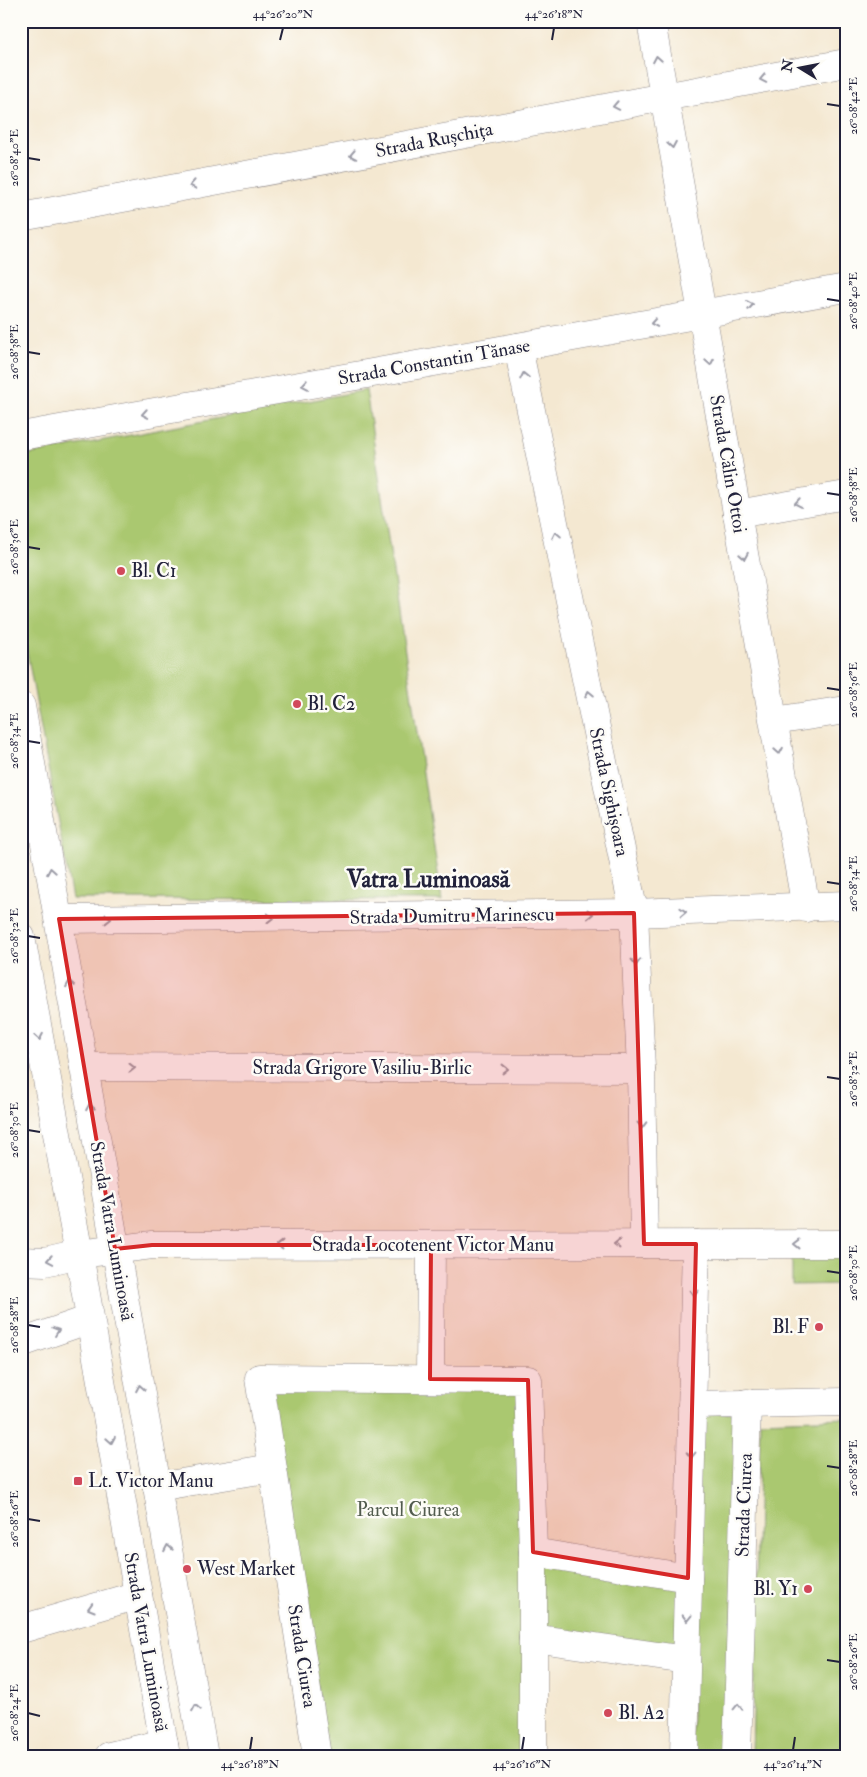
<svg xmlns="http://www.w3.org/2000/svg" width="867" height="1777" viewBox="0 0 867 1777" font-family="'IM FELL Double Pica',serif">
	<style>
		.green { fill: #aac870; stroke: #667556 }
		.lines { fill: none; stroke-linecap: round; stroke-linejoin: round }
		.minor-casing { stroke: #8b8586; stroke-width: 29 }
		.minor { stroke: #fff; stroke-width: 28 }
		.oneway { stroke: #9c9ca7 }
		.marked { fill: #d62828; fill-opacity: 0.2; stroke: #d62828; stroke-width: 4; stroke-linejoin: round }
		.ticks { fill: none; stroke: #22223b; stroke-width: 2 }
		.poi-dot { fill: #d1495b; stroke: #fdfcf7; stroke-width: 2 }
		.labels { text-anchor: middle; dominant-baseline: central; stroke-width: 5; stroke-linejoin: round; paint-order: stroke }
		.street-label { font-size: 19px; fill: #22223b; stroke: #fdfcf7 }
		.poi-label { font-size: 19px; fill: #22223b; stroke: #fdfcf7; text-anchor: start }
		.park-label { font-size: 19px; fill: #525c4e; stroke: #fdfcf7 }
		.district-label { font-size: 24px; font-weight: bold; fill: #22223b; stroke: #fdfcf7 }
		.neatline { fill: none; stroke: #22223b; stroke-width: 2 }
		.ticks-label { font-size: 12px; text-anchor: middle; fill: #22223b }
	</style>
	<rect width="100%" height="100%" fill="#fdfcf7"/>
	<filter id="ink" filterUnits="userSpaceOnUse"><feTurbulence type="fractalNoise" baseFrequency=".02" numOctaves="2"/><feDisplacementMap in="SourceGraphic" scale="10" xChannelSelector="R" yChannelSelector="G"/><feConvolveMatrix kernelMatrix="1 2 1 2 8 2 1 2 1" color-interpolation-filters="sRGB"/></filter>
	<filter id="wash" filterUnits="userSpaceOnUse"><feTurbulence type="fractalNoise" baseFrequency=".0096" numOctaves="4" result="noise"/><feDisplacementMap in="SourceGraphic" scale="20" xChannelSelector="R" yChannelSelector="G"/><feGaussianBlur stdDeviation="1.12" result="paint"/><feColorMatrix in="noise" values="0 0 0 0 0 0 0 0 0 0 0 0 0 0 0 0 0 1.4 0 .05"/><feComposite in="paint" operator="in"/></filter>
	<g filter="url(#wash)">
		<rect width="100%" height="100%" fill="#f4e8d1"/>
		<g class="green">
			<path d="M366,390l76,510 -370,-1 -51,-280v-163z"/>
			<path d="M792,1254h54v30l-54,1z"/>
			<path d="M269,1386l251,1 7,170 155,26 -2,72 -152,-23v124h-200z"/>
			<path d="M699,1413h40l-11,343h-37z"/>
			<path d="M846,1418v338h-94l8,-335z"/>
		</g>
	</g>
	<g filter="url(#ink)">
		<g class="lines">
			<defs>
				<g id="minor">
					<path d="M651,21l155,887"/>
					<path d="M21,217l825,-154"/>
					<path d="M518,347l116,566 7,156 3,175"/>
					<path d="M21,436l825,-148"/>
					<path d="M737,514l109,-19"/>
					<path d="M21,706l183,1050"/>
					<path d="M774,721l72,-11"/>
					<path d="M59,919l575,-6 212,-8"/>
					<path d="M21,937l58,317 87,502"/>
					<path d="M84,1067l557,2"/>
					<path d="M21,1261l24,1 34,-8 73,-9 694,-1"/>
					<path d="M21,1343l69,-24"/>
					<path d="M430,1379l1,-134"/>
					<path d="M692,1405l154,-3"/>
					<path d="M157,1487l115,-19"/>
					<path d="M533,1552l155,26"/>
					<path d="M21,1629l117,-34"/>
					<path d="M533,1638l153,22"/>
					<path d="M109,1756l55,-13"/>
					<path d="M317,1756l-58,-378 269,2 5,172v204"/>
					<path d="M684,1756l12,-512"/>
					<path d="M737,1756l10,-353"/>
				</g>
			</defs>
			<use href="#minor" class="minor-casing"/>
			<use href="#minor" class="minor"/>
		</g>
		<defs><path id="oneway-chevron" d="M-2-3.5L2.5 0L-2 3.5" fill="none" stroke-width="1.6" stroke-linecap="round" stroke-linejoin="round" transform="scale(1.25)"/></defs>
		<g class="oneway">
			<use href="#oneway-chevron" transform="translate(657 59) rotate(-100)"/>
			<use href="#oneway-chevron" transform="translate(763 79) rotate(169)"/>
			<use href="#oneway-chevron" transform="translate(616 106) rotate(169)"/>
			<use href="#oneway-chevron" transform="translate(672 145) rotate(80)"/>
			<use href="#oneway-chevron" transform="translate(353 155) rotate(169)"/>
			<use href="#oneway-chevron" transform="translate(193 185) rotate(169)"/>
			<use href="#oneway-chevron" transform="translate(750 305) rotate(-10)"/>
			<use href="#oneway-chevron" transform="translate(654 323) rotate(170)"/>
			<use href="#oneway-chevron" transform="translate(710 362) rotate(80)"/>
			<use href="#oneway-chevron" transform="translate(524 376) rotate(-102)"/>
			<use href="#oneway-chevron" transform="translate(305 385) rotate(170)"/>
			<use href="#oneway-chevron" transform="translate(145 414) rotate(170)"/>
			<use href="#oneway-chevron" transform="translate(798 503) rotate(170)"/>
			<use href="#oneway-chevron" transform="translate(556 535) rotate(-102)"/>
			<use href="#oneway-chevron" transform="translate(744 556) rotate(80)"/>
			<use href="#oneway-chevron" transform="translate(589 694) rotate(-102)"/>
			<use href="#oneway-chevron" transform="translate(779 751) rotate(80)"/>
			<use href="#oneway-chevron" transform="translate(51 871) rotate(-100)"/>
			<use href="#oneway-chevron" transform="translate(683 912) rotate(-2)"/>
			<use href="#oneway-chevron" transform="translate(590 914) rotate(-1)"/>
			<use href="#oneway-chevron" transform="translate(270 918)"/>
			<use href="#oneway-chevron" transform="translate(108 919)"/>
			<use href="#oneway-chevron" transform="translate(636 962) rotate(88)"/>
			<use href="#oneway-chevron" transform="translate(70 984) rotate(-99)"/>
			<use href="#oneway-chevron" transform="translate(39 1037) rotate(80)"/>
			<use href="#oneway-chevron" transform="translate(132 1068)"/>
			<use href="#oneway-chevron" transform="translate(505 1069)"/>
			<use href="#oneway-chevron" transform="translate(90 1107) rotate(-100)"/>
			<use href="#oneway-chevron" transform="translate(642 1125) rotate(89)"/>
			<use href="#oneway-chevron" transform="translate(617 1244) rotate(180)"/>
			<use href="#oneway-chevron" transform="translate(797 1244) rotate(180)"/>
			<use href="#oneway-chevron" transform="translate(280 1245) rotate(180)"/>
			<use href="#oneway-chevron" transform="translate(50 1260) rotate(170)"/>
			<use href="#oneway-chevron" transform="translate(694 1293) rotate(91)"/>
			<use href="#oneway-chevron" transform="translate(56 1331) rotate(-19)"/>
			<use href="#oneway-chevron" transform="translate(140 1388) rotate(-100)"/>
			<use href="#oneway-chevron" transform="translate(111 1440) rotate(80)"/>
			<use href="#oneway-chevron" transform="translate(691 1455) rotate(91)"/>
			<use href="#oneway-chevron" transform="translate(168 1548) rotate(-100)"/>
			<use href="#oneway-chevron" transform="translate(91 1608) rotate(164)"/>
			<use href="#oneway-chevron" transform="translate(687 1618) rotate(91)"/>
			<use href="#oneway-chevron" transform="translate(738 1707) rotate(-88)"/>
			<use href="#oneway-chevron" transform="translate(196 1708) rotate(-100)"/>
		</g>
	</g>
	<path class="marked" d="M634,913l10,331h52l-8,334 -155,-26 -5,-172 -98,-1 1,-134h-279l-37,4 -56,-330z"/>
	<path class="ticks" d="M280,40l3,-12M552,40l2,-12M827,104l13,2M28,158l12,2M827,299l13,2M28,352l12,2M827,493l13,2M28,547l12,2M827,688l13,2M28,741l12,2M827,882l13,2M28,936l12,2M827,1077l13,2M28,1130l12,2M827,1271l13,2M28,1325l12,2M827,1466l13,2M28,1519l12,2M827,1660l13,2M28,1713l12,3M250,1750l2,-13M522,1750l2,-13M793,1750l2,-13"/>
	<g class="poi-dot">
		<circle cx="121" cy="571" r="5"/>
		<circle cx="297" cy="704" r="5"/>
		<circle cx="819" cy="1327" r="5"/>
		<rect x="73" y="1476" width="10" height="10" rx="2.5"/>
		<circle cx="187" cy="1569" r="5"/>
		<circle cx="808" cy="1589" r="5"/>
		<circle cx="608" cy="1713" r="5"/>
	</g>
	<g class="labels">
		<g class="street-label">
			<text transform="translate(434 140) rotate(-11)">Strada Rușchița</text>
			<text transform="translate(434 362) rotate(-10)">Strada Constantin Tănase</text>
			<text transform="translate(728 464) rotate(80)">Strada Călin Ottoi</text>
			<text transform="translate(609 792) rotate(78)">Strada Sighișoara</text>
			<text transform="translate(452 916) rotate(-1)">Strada Dumitru Marinescu</text>
			<text x="362" y="1068">Strada Grigore Vasiliu-Birlic</text>
			<text transform="translate(112 1231) rotate(80)">Strada Vatra Luminoasă</text>
			<text x="433" y="1245">Strada Locotenent Victor Manu</text>
			<text transform="translate(744 1505) rotate(-88)">Strada Ciurea</text>
			<text transform="translate(146 1642) rotate(80)">Strada Vatra Luminoasă</text>
			<text transform="translate(302 1656) rotate(81)">Strada Ciurea</text>
		</g>
		<g class="poi-label">
			<text x="131" y="571">Bl. C1</text>
			<text x="307" y="704">Bl. C2</text>
			<text x="809" y="1327" text-anchor="end">Bl. F</text>
			<text x="88" y="1481">Lt. Victor Manu</text>
			<text x="197" y="1569">West Market</text>
			<text x="798" y="1589" text-anchor="end">Bl. Y1</text>
			<text x="618" y="1713">Bl. A2</text>
		</g>
		<g class="park-label">
			<text x="408" y="1510">Parcul Ciurea</text>
		</g>
		<g class="district-label">
			<text x="428" y="879">Vatra Luminoasă</text>
		</g>
	</g>
	<rect width="867" height="1777" fill="none" stroke="#fdfcf7" stroke-width="55"/>
	<g transform="translate(800 68) rotate(280)" stroke="#fdfcf7" stroke-width="4" paint-order="stroke">
	<path d="M0-4L9 19L0 12L-9 19Z" fill="#22223b"/>
	<text y="-8" font-size="14" font-weight="bold" text-anchor="middle" fill="#22223b">N</text>
	</g>
	<rect x="28" y="28" width="812" height="1722" class="neatline"/>
	<g class="ticks-label">
		<text x="283" y="18">44°26'20"N</text>
		<text x="554" y="18">44°26'18"N</text>
		<text transform="translate(853 106) rotate(-90)" y="4">26°08'42"E</text>
		<text transform="translate(14 158) rotate(-90)" y="4">26°08'40"E</text>
		<text transform="translate(853 301) rotate(-90)" y="4">26°08'40"E</text>
		<text transform="translate(14 352) rotate(-90)" y="4">26°08'38"E</text>
		<text transform="translate(853 495) rotate(-90)" y="4">26°08'38"E</text>
		<text transform="translate(14 547) rotate(-90)" y="4">26°08'36"E</text>
		<text transform="translate(853 690) rotate(-90)" y="4">26°08'36"E</text>
		<text transform="translate(14 741) rotate(-90)" y="4">26°08'34"E</text>
		<text transform="translate(853 884) rotate(-90)" y="4">26°08'34"E</text>
		<text transform="translate(14 936) rotate(-90)" y="4">26°08'32"E</text>
		<text transform="translate(853 1079) rotate(-90)" y="4">26°08'32"E</text>
		<text transform="translate(14 1130) rotate(-90)" y="4">26°08'30"E</text>
		<text transform="translate(853 1273) rotate(-90)" y="4">26°08'30"E</text>
		<text transform="translate(14 1325) rotate(-90)" y="4">26°08'28"E</text>
		<text transform="translate(853 1468) rotate(-90)" y="4">26°08'28"E</text>
		<text transform="translate(14 1519) rotate(-90)" y="4">26°08'26"E</text>
		<text transform="translate(853 1662) rotate(-90)" y="4">26°08'26"E</text>
		<text transform="translate(14 1713) rotate(-90)" y="4">26°08'24"E</text>
		<text x="250" y="1768">44°26'18"N</text>
		<text x="522" y="1768">44°26'16"N</text>
		<text x="793" y="1768">44°26'14"N</text>
	</g>
</svg>
